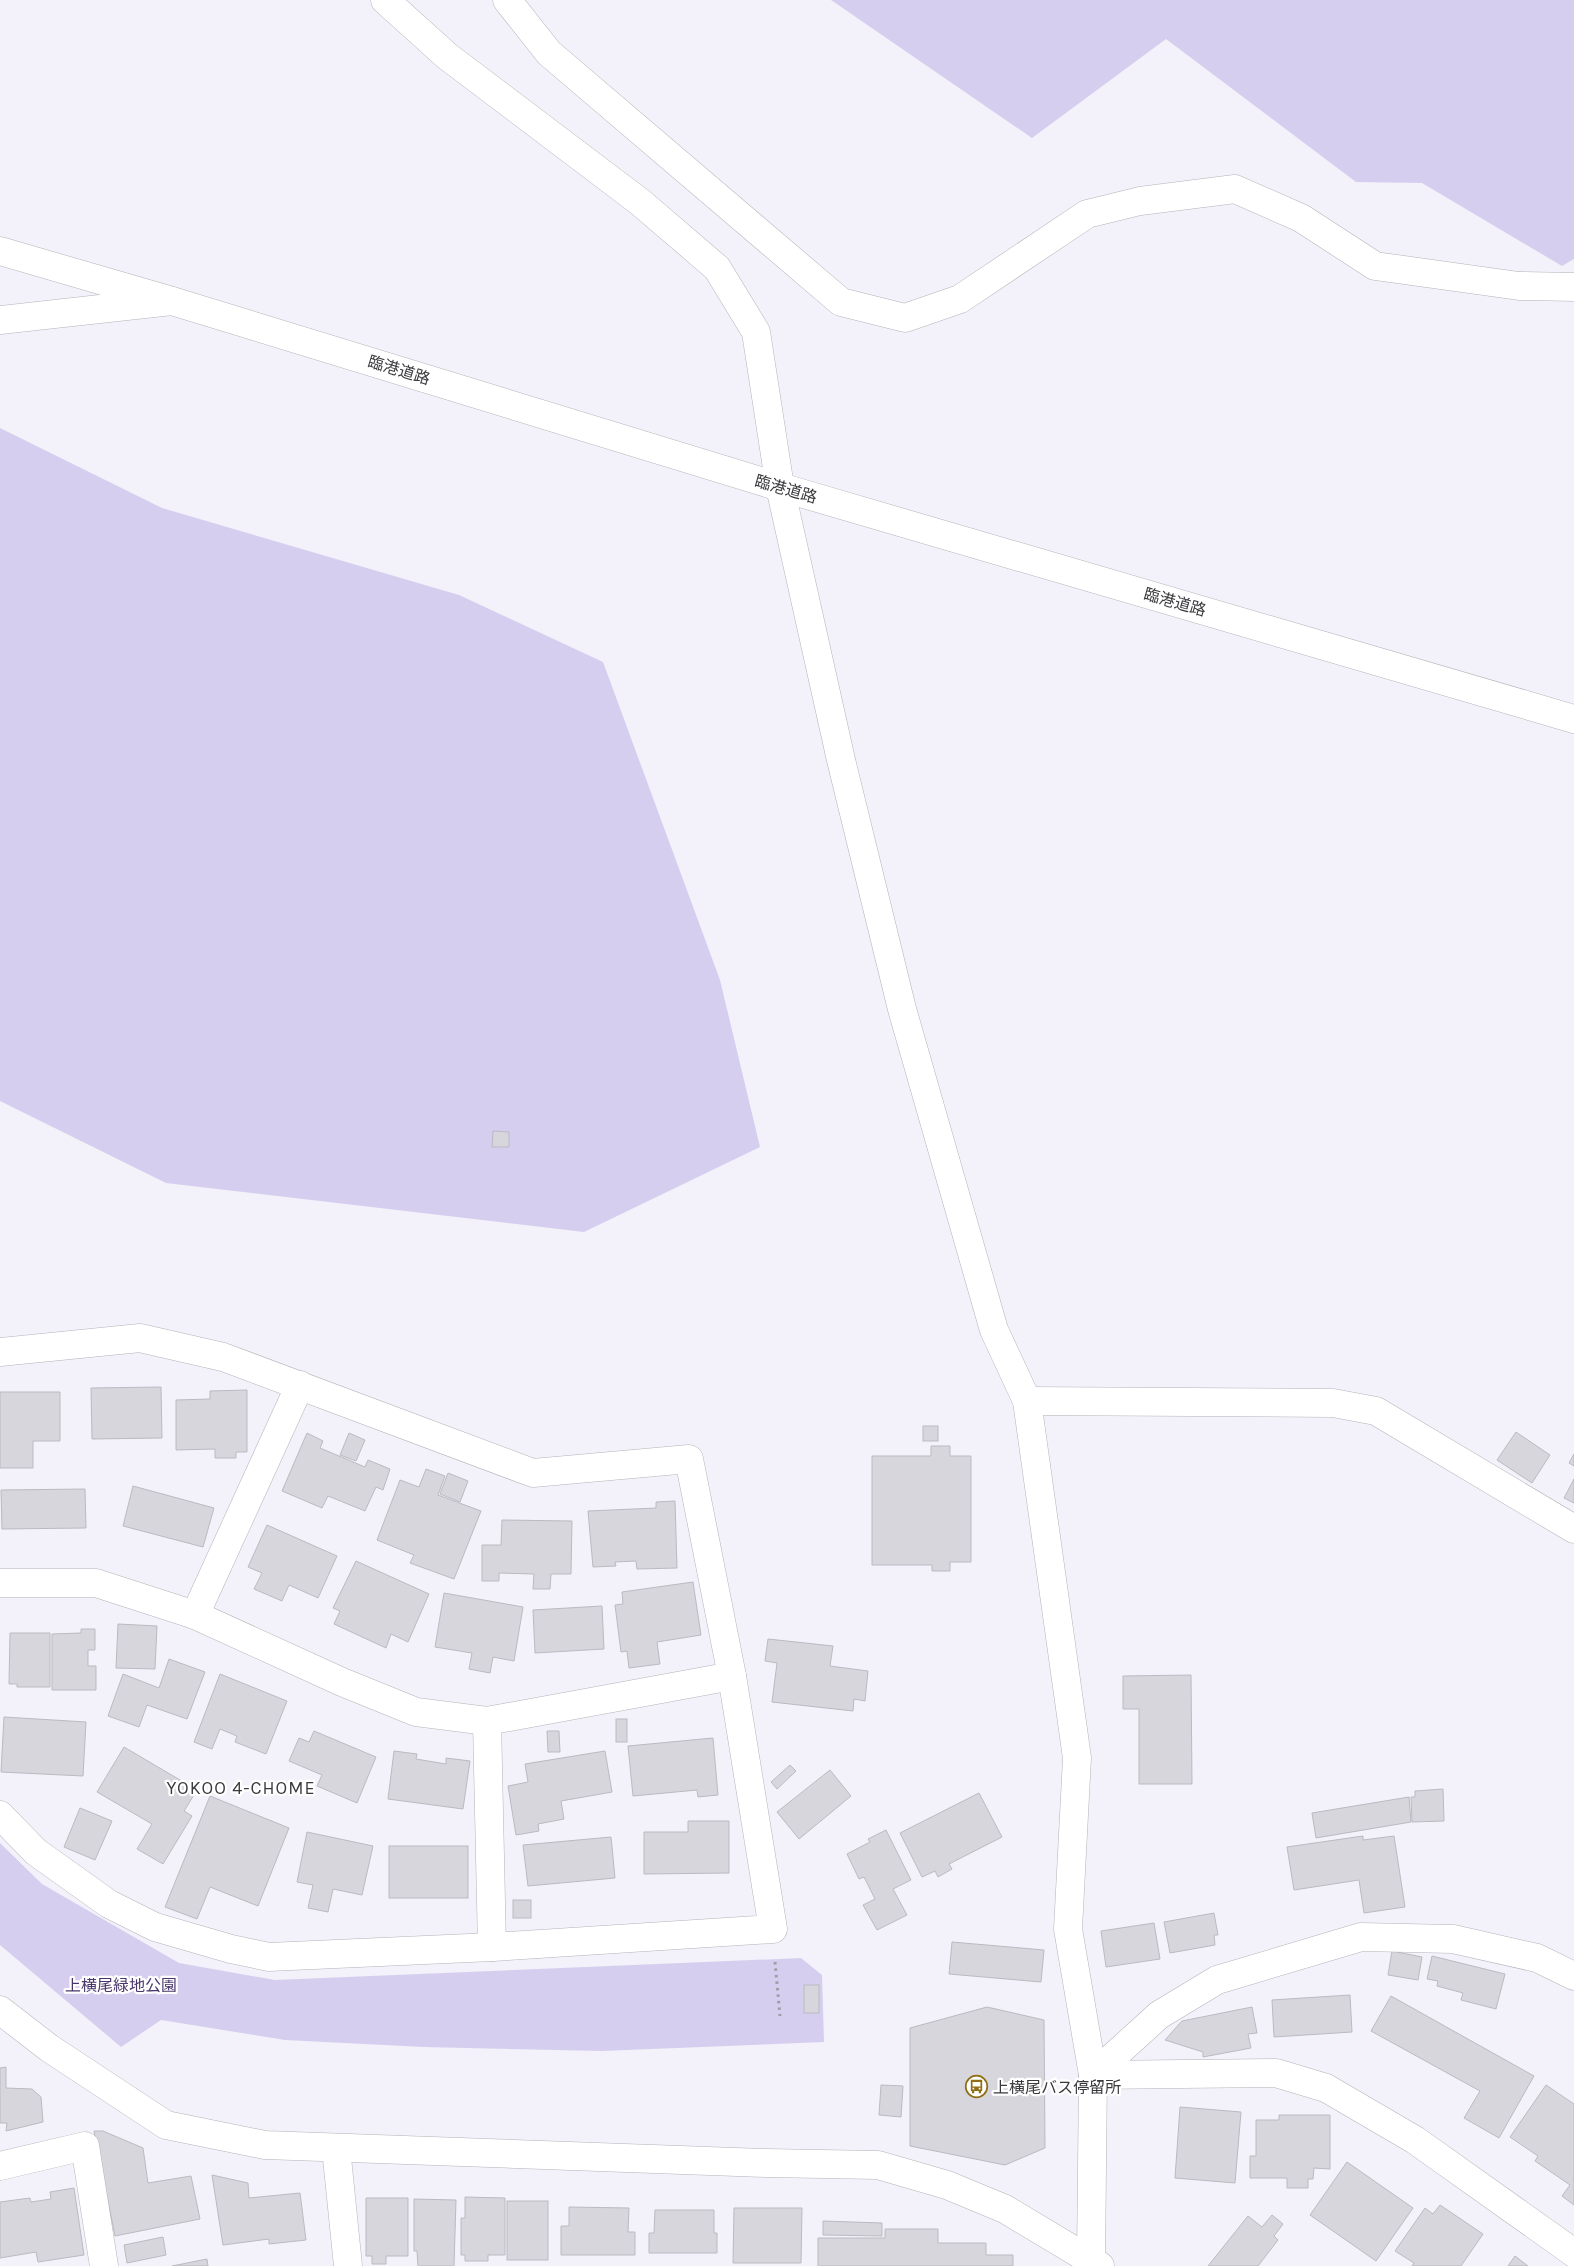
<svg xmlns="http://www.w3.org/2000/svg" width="1574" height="2266" viewBox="0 0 1574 2266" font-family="Karla,'Noto Sans JP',sans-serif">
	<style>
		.green { fill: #d6ceef }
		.building { fill: #d7d6dd; stroke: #bbb9c1 }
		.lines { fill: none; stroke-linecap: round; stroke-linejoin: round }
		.minor-casing { stroke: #b5b3ba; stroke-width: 29 }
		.tertiary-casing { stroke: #b5b3ba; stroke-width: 29 }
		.path { stroke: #9e9da3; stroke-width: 3; stroke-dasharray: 2.5 4; stroke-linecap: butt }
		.minor { stroke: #fff; stroke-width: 28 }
		.tertiary { stroke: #fff; stroke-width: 28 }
		.labels { text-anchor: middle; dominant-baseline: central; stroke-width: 4.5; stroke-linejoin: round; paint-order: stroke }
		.street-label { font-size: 16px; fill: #3a393c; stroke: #fff }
		.park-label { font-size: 16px; fill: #47376b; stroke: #fff }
		.poi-label { font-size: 16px; fill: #3a393c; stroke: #fff; text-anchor: start }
		.neighbourhood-label { font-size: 18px; letter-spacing: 1px; fill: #3a393c; stroke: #fff }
	</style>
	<rect width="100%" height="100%" fill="#f3f1f9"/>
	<g class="green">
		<path d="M831,0h743v259l-12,7 -140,-83 -66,-1 -190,-143 -134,99z"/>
		<path d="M0,428l162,80 297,87 144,67 117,318 40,167 -176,85 -418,-49 -166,-82z"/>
		<path d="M0,1843l42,41 137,79 96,17 526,-22 21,17 2,67 -222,9 -178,-4 -139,-7 -124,-20 -40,27 -121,-102z"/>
	</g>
	<g class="building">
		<path d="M493,1131l16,1v15h-17z"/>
		<path d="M161,1387l1,51 -70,1 -1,-51z"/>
		<path d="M247,1390v62h-11v6h-21v-9l-39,1v-50l34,-1v-8z"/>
		<path d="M0,1392h60v49h-27v27h-33z"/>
		<rect x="923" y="1426" width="15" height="15"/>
		<path d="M1516,1432l34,23 -18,28 -35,-23z"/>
		<path d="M307,1433l16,8 -3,7 45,19 3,-7 22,9 -7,21 -7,-3 -11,24 -37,-15 -6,12 -40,-17z"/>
		<path d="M349,1433l16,7 -9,21 -16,-6z"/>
		<path d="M931,1446h19v10h21v106h-21v9h-18v-6h-60v-109h59z"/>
		<path d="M1574,1454v12l-5,-3z"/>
		<path d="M426,1469l19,7 -7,19 43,16 -27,68 -44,-16 4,-8 -37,-15 23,-60 19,7z"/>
		<path d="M448,1473l20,8 -8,21 -20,-8z"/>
		<path d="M1574,1479v24l-10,-5z"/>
		<path d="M133,1486l81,22 -11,39 -80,-21z"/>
		<path d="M85,1489l1,39 -84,1 -1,-39z"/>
		<path d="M675,1501l2,67 -40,1 -1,-8 -21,1 1,4 -23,1 -5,-56 68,-3v-6z"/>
		<path d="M502,1520l70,1 -1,53h-20l-1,15h-17l1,-15 -35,-1v8h-17v-36h19z"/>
		<path d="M267,1525l70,31 -19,42 -29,-13 -7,16 -28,-12 8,-16 -14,-6z"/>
		<path d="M356,1561l73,33 -21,48 -17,-8 -5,14 -52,-24 6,-13 -7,-3z"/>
		<path d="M693,1582l8,53 -44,7 3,22 -31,4 -2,-17 -6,1 -6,-47 8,-1 -1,-12z"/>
		<path d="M444,1593l79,14 -9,54 -21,-4 -3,16 -21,-4 3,-16 -37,-6z"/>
		<path d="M602,1606l2,43 -69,4 -2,-43z"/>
		<path d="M118,1624l39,2 -2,43 -39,-1z"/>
		<path d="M81,1629h14v21h-7v16h8v24h-44v-56l29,-1z"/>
		<path d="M10,1633h40v54h-33v-3h-8z"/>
		<path d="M768,1639l65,7 -3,20 38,5 -3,30 -11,-2 -1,12 -81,-9 5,-39 -12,-2z"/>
		<path d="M169,1659l36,13 -18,47 -40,-14 -8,22 -31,-11 15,-42 36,14z"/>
		<path d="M220,1674l67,27 -21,53 -31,-12 2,-6 -17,-7 -8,20 -18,-7z"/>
		<path d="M1191,1675l1,109h-53v-75h-16v-33z"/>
		<path d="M4,1717l82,5 -3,54 -82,-4z"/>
		<rect x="616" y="1719" width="11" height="23"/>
		<path d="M314,1731l62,26 -19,46 -40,-17 5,-11 -33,-14 10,-23 10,4z"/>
		<path d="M547,1731h12l1,21h-12z"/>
		<path d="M713,1738l5,57 -20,2 -1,-7 -64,6 -5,-50z"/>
		<path d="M124,1747l73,43 -13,21 8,5 -29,48 -26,-15 15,-25 -55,-32z"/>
		<path d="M394,1751l23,3 -1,5 30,5v-6l24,3 -7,48 -75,-10z"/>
		<path d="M605,1751l7,41 -51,9 3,18 -26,5 1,7 -23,4 -8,-49 20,-4 -3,-18z"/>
		<path d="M790,1765l6,6 -19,18 -6,-7z"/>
		<path d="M830,1770l21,26 -52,43 -22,-27z"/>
		<path d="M1443,1789l1,32 -32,1 -1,-25h4v-6z"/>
		<path d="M979,1793l23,44 -53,27 3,5 -14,8 -3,-6 -13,6 -22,-44z"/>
		<path d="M210,1796l79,32 -31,78 -48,-19 -13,32 -32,-12z"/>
		<path d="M1409,1797l2,25 -95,16 -4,-25z"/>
		<path d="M80,1808l32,13 -17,39 -31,-13z"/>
		<path d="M688,1821h41v52l-85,1v-42h44z"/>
		<path d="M886,1830l25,50 -18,9 14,26 -30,15 -14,-25 12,-6 -11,-22 -5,2 -12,-25 23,-12 -2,-3z"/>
		<path d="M307,1832l66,14 -11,49 -29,-6 -5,23 -20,-4 5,-23 -16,-3z"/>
		<path d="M1363,1836v4l31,-4 11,71 -41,6 -5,-33 -65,10 -7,-43z"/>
		<path d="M611,1837l4,41 -87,8 -5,-41z"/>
		<rect x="389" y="1846" width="79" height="52"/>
		<rect x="513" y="1900" width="18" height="18"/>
		<path d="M1214,1913l4,22h-4l1,10 -45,8 -6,-31z"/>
		<path d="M1154,1923l6,36 -54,8 -5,-36z"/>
		<path d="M952,1942l92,8 -3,32 -92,-8z"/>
		<path d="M1392,1951l30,6 -4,23 -30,-5z"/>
		<path d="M1432,1956l73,18 -9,35 -35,-9 2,-7 -26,-7 1,-5 -11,-2z"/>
		<rect x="804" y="1985" width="15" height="28"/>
		<path d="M1350,1995l2,37 -78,5 -2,-37z"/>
		<path d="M1391,1996l143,80 -35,62 -35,-20 16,-27 -109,-60z"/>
		<path d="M987,2007l57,13 1,128 -40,17 -95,-19v-118z"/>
		<path d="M1252,2007l5,26 -9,1 3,14 -48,9v-5l-38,-12 17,-19z"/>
		<path d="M6,2067v21l26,1 9,8 2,25 -37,9 1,-8h-7v-55z"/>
		<path d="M881,2085l22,1 -2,31 -22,-2z"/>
		<path d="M1546,2085l28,19v101l-12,-9 8,-11 -35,-24 3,-5 -28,-19z"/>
		<path d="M1180,2107l61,5 -6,71 -60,-5z"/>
		<path d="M1279,2115h51v54l-16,-1 -1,11h-5v9h-21v-10h-37v-22h6v-36h23z"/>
		<path d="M94,2131h9l40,17 5,35 43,-7 9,43 -85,17z"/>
		<path d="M1347,2162l66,46 -37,53 -66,-46z"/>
		<path d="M212,2175l36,8 1,15 51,-5 6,47 -37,4v-5l-46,6z"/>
		<path d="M74,2188l10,67 -46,7 -2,-10 -36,6v-56l30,-4 1,4 20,-3 -1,-7z"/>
		<path d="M465,2197l40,1v57h-17v6h-23v-6h-4v-37h4z"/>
		<path d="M366,2198h42v58h-22v8h-14v-8h-6z"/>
		<path d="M414,2199l42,1 -2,66h-36l-1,-15h-3z"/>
		<rect x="507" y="2201" width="41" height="59"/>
		<path d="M1440,2205l43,29 -22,32h-49l2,-3 -19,-12 30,-43 8,6z"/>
		<path d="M569,2207l60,1 -1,24h7v23h-74v-29h8z"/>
		<path d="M734,2208h68l-1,55h-68z"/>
		<path d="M655,2210h59v23h3v20h-68v-20h5z"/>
		<path d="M1272,2215l11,9 -9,12 4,4 -20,26h-50l40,-50 14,11z"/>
		<path d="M823,2221l59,2v13l-59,-1z"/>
		<path d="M885,2229h53v14h48v12h27v11h-195v-28h67z"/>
		<path d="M163,2237l3,18 -39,8 -3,-18z"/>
		<path d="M1515,2256l13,10h-20z"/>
		<path d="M207,2259l1,7h-36z"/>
	</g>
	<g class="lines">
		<defs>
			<g id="minor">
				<path d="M507,0l42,53 292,249 64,16 55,-19 127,-85 53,-13 95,-12 66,29 74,48 144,20 55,1"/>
				<path d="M0,320l172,-19"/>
				<path d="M0,1352l140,-14 83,19 310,116 156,-14 43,217 41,253 -281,18 -223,10 -38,-8 -76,-22 -46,-23 -73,-52 -36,-37"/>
				<path d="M1027,1401l306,2 43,8 198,118"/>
				<path d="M0,1583h96l99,32 147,67 74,30 71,9 245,-45"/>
				<path d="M195,1615l105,-230"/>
				<path d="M487,1721l5,226"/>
				<path d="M1093,2075l183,-2 50,15 89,52 159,113"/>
				<path d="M1093,2075l66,-60 58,-35 144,-43 92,2 84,19 37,18"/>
				<path d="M336,2148l12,118"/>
				<path d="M0,2166l85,-20 19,120"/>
			</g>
			<g id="tertiary">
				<path d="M385,0l62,56 193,146 77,66 39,64 24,155 61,273 61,249 92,321 33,71 50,357 -9,171 25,146 -2,185"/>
				<path d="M0,251l172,50 608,186 794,232"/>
				<path d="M0,2010l49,38 117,77 99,20 501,18 112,2 69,20 58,24 95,57"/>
			</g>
		</defs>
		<use href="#minor" class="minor-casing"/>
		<use href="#tertiary" class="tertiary-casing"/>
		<path class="path" d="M775,1962l5,54"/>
		<use href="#minor" class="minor"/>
		<use href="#tertiary" class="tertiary"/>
	</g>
	<defs>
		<symbol id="bus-ring" viewBox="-11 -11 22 22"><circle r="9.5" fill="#fff" stroke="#906e14" stroke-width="1.5"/><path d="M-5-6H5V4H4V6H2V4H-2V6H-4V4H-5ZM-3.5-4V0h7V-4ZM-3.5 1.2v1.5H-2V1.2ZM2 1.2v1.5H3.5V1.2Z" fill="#906e14"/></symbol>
	</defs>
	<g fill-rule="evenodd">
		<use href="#bus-ring" x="964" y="2074" width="25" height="25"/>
	</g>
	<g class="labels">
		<g class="street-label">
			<text transform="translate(399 370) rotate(17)">臨港道路</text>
			<text transform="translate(786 489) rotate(16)">臨港道路</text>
			<text transform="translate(1175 602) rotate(16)">臨港道路</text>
		</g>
		<g class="park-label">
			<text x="121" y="1985">上横尾緑地公園</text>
		</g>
		<g class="poi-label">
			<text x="993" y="2087">上横尾バス停留所</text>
		</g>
		<g class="neighbourhood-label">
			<text x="241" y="1788">YOKOO 4-CHOME</text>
		</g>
	</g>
</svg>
